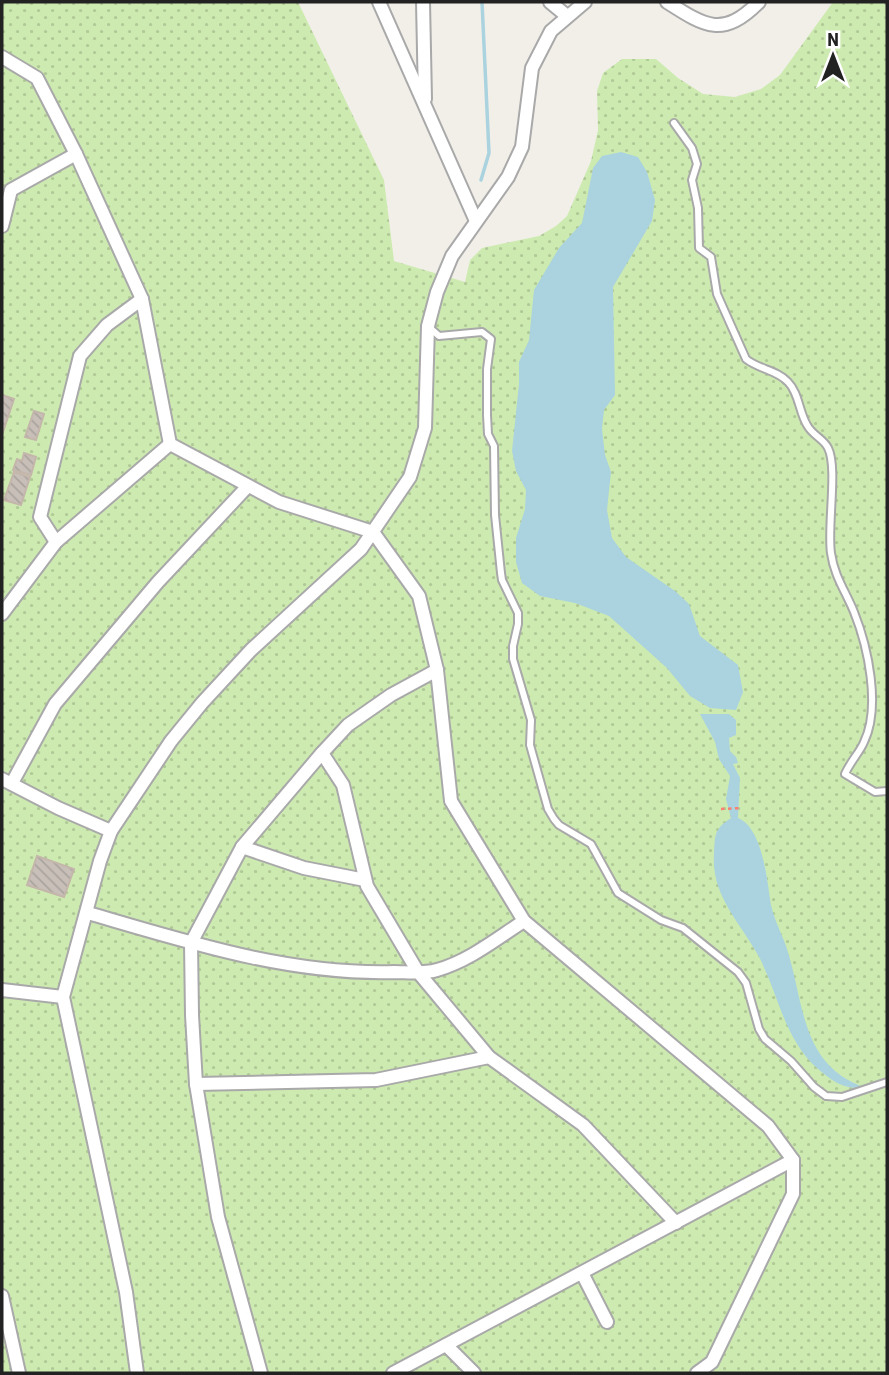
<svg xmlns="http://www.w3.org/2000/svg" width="889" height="1375" viewBox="0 0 889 1375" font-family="'Roboto Condensed',sans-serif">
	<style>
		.grass { fill: url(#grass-dots) }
		.water { fill: #aad3df }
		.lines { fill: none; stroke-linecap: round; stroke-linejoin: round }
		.stream { stroke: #aad3df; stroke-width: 3.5 }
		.building { fill: url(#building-back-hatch); stroke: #c4b6ab; stroke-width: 2 }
		.service-casing { stroke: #a9a9a9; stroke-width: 10 }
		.minor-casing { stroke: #a9a9a9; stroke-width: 16 }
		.path { stroke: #fa8072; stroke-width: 2.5; stroke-dasharray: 3.5 3.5; stroke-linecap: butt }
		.service { stroke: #fff; stroke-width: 6 }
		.minor { stroke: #fff; stroke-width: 12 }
	</style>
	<defs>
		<pattern id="grass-dots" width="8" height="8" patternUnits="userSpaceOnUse" patternTransform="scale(1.75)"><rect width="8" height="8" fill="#cdebb0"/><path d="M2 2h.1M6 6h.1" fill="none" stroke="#b0c997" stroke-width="1.8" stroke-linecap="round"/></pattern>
		<pattern id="building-back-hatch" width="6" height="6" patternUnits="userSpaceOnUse" patternTransform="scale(1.75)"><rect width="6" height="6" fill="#c7bfb8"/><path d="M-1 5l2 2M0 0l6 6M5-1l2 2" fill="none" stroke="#aba49e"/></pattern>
	</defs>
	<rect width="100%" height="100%" fill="#f2efe9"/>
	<path class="grass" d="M2,2h296l86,178 10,81 71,21 5,-22 12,-12 57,-12 17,-10 11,-10 24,-55 7,-31 -1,-39 6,-18 19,-14h34l22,19 25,16 32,3 26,-8 19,-14 53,-73h54v1371h-885z"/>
	<g class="water">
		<path d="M621,152l17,5 9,15 8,28 -3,21 -39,66 2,108 -11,15 -2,19 3,26 6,17 -4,38 5,28 14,19 49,34 14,13 11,32 38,29 5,27 -7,18 -26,-2 -20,-12 -23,-28 -58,-52 -34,-13 -35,-7 -18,-13 -6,-21v-24l9,-29 1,-19 -10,-19 -4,-20 7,-67v-22l10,-22 5,-50 25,-42 23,-25 11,-55 9,-12z"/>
		<path d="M700,714h29l7,6v15l-7,3 1,13 6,6 2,6 -5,1 7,14 -2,40c25,10 29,63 33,87 3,14 10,27 15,41 19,56 13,119 80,142 -23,1 -31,-5 -48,-19 -35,-31 -39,-75 -60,-114 -19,-34 -47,-60 -44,-101 1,-19 0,-25 17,-36l-5,-19 4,-23 -11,-17 -4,-17z"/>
	</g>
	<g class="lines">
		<path class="stream" d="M481,180l8,-27 -7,-151"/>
	</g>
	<g class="building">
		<path d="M2,395l12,4 -12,36z"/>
		<path d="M34,411l10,3 -8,26 -11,-3z"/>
		<path d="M24,453l12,4 -5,18 -18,-5 4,-11 5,2z"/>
		<path d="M14,472l16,5 -9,28 -17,-5z"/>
		<path d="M37,856l37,13 -10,28 -37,-12z"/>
	</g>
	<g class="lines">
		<defs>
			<g id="service">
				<path d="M674,123l18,25 5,16 -5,16 6,28 1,40 12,9 6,37 29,65c12,10 31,11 42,23 11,11 11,30 19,43 5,10 17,14 21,23 10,19 -1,79 3,105 3,23 15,39 23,59 14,35 27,95 10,130 -4,10 -14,20 -19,32l30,18 12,-1"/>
				<path d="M430,328l9,8 43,-4 9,7 -4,30v46l1,19 6,12 1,69 6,58 1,7 16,33v11l-5,22v13l18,61 -1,25 18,64 6,10 5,6 32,19 27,49 43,27 22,8 55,44 8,11 13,46 6,10 26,22 23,26 12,9 16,1 45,-15"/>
			</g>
			<g id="minor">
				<path d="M379,2l97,219"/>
				<path d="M423,2l2,97"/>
				<path d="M550,2l17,14"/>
				<path d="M667,2c39,25 56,36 92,0"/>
				<path d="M2,57l35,21 39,76 66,145 28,145 109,58 94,30 46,64 18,74 14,131 73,120 244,205 25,34v34l-81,168 -15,11"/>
				<path d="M2,226l9,-36 65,-36"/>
				<path d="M56,542l-16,-25 40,-161 27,-31 35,-26"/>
				<path d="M2,614l54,-72 114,-98"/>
				<path d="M322,753l21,32 24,101 51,86 71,85 94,68 93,98"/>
				<path d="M2,779l56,29 53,23"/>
				<path d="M12,783l43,-79 103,-122 90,-96"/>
				<path d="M242,847l62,21 61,12"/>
				<path d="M88,913c100,29 201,62 306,59 13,0 30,2 43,-2 32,-9 59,-31 87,-49"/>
				<path d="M2,990l61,7"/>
				<path d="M196,1084l180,-4 113,-23"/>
				<path d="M582,1273l25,49"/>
				<path d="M2,1296l17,77"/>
				<path d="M446,1345l28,28"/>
				<path d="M137,1373l-11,-81 -63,-295 37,-136 11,-30 60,-90 31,-38 49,-53 110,-101 49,-72 15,-49 3,-102 9,-34 15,-36 56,-79 14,-30 10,-79 19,-37 34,-29"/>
				<path d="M261,1373l-43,-156 -22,-133 -4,-69 -1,-72 51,-96 80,-94 26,-28 43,-30 46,-25"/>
				<path d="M393,1373l400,-213"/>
			</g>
		</defs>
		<use href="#service" class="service-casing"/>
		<use href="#minor" class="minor-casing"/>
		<path class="path" d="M721,809l21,-1"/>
		<use href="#service" class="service"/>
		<use href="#minor" class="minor"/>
	</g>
	<rect width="889" height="1375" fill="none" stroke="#222222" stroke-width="7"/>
	<g transform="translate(833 56)" stroke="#ffffff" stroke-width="5" paint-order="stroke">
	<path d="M0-5L12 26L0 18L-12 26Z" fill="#222222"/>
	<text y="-10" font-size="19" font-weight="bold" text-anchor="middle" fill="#222222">N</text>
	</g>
</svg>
